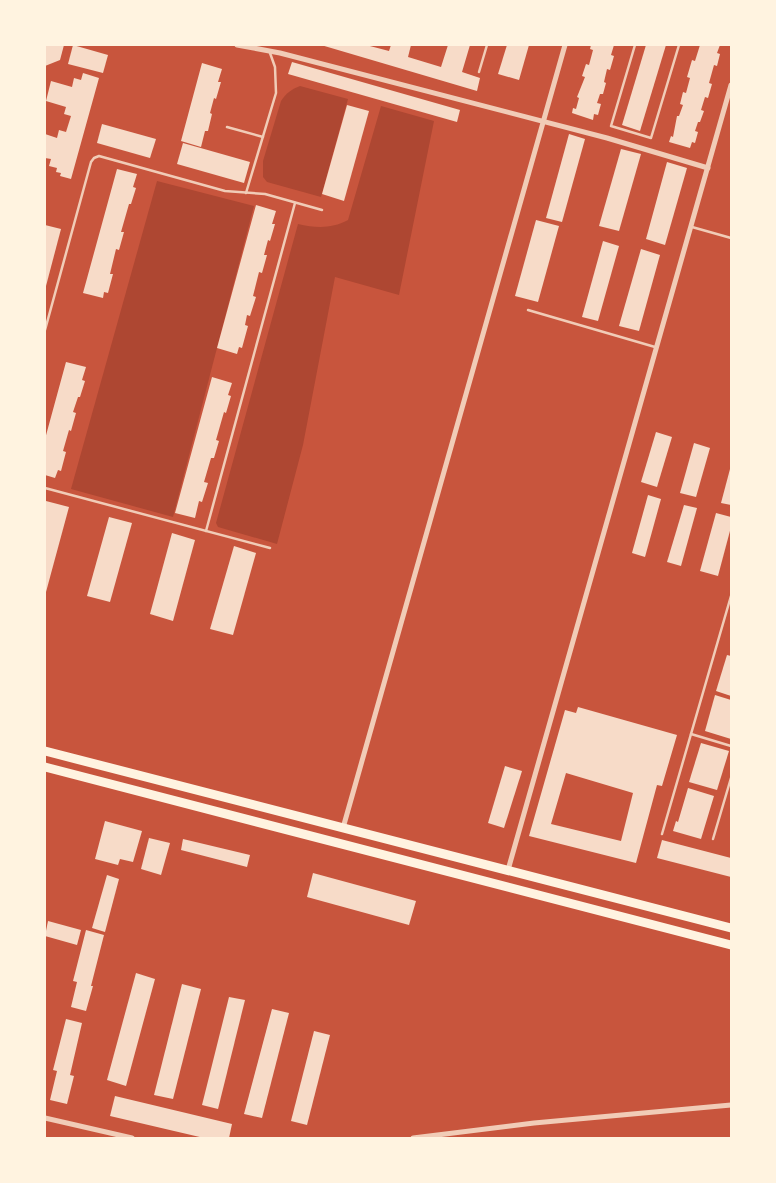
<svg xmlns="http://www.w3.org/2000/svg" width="776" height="1183" viewBox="0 0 776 1183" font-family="'IBM Plex Serif',serif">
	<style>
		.green { fill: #ae4732 }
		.building { fill: #f7dbc8; fill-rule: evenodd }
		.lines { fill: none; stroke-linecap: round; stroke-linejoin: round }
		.service { stroke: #f1ccb7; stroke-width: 2.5 }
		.minor { stroke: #f1ccb7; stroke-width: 5 }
		.primary { stroke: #fff3e0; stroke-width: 9 }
	</style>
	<rect width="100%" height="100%" fill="#c8553d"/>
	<g class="green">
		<path d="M300,86l48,13 -27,98 -54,-15 -4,-5v-16l18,-60c5,-8 11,-12 19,-15z"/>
		<path d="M381,106l53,15 -35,174 -64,-18 -32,168 -26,99 -59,-17 -2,-4 82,-299c18,4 33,5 50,-4z"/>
		<path d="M157,181l97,25 -81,311 -102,-28z"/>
	</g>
	<g class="building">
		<path d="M45,45h19l-4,15 -15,6z"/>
		<path d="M73,45l35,10 -5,18 -35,-9z"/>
		<path d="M321,45h45l23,6 2,-6h20l-3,12 33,10 7,-22h22l-8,27 18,6 -3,13z"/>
		<path d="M507,45h22l-10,35 -21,-6z"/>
		<path d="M591,45h23l-3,10 3,1 -4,14 -3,-1 -3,13 2,1 -3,11h-3l-3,9 4,1 -3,11 -4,-1 -1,6 -21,-7 1,-5 3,1 3,-11 -2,-1 8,-20 -3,-1 4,-12 3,1 4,-15 -3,-1z"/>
		<path d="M646,45h20l-26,86 -18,-6z"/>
		<path d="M700,45h20l-3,8 3,1 -3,12 -3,-1 -5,18 3,1 -4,14 -3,-1 -4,13 3,1 -4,11h-2l-3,9 3,1 -3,11 -3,-1 -2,6 -21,-6 2,-6 2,1 4,-21h2l4,-11 -3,-1 3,-12 3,1 4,-15 -3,-1 5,-17 3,1z"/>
		<path d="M292,62l168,48 -3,12 -169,-48z"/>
		<path d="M202,63l20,6 -4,13h3l-5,17 -2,-1 -4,15 2,1 -4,17h-3l-4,16 -20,-6z"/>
		<path d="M83,73l16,5 -28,101 -11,-3 1,-3 -5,-1 1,-4 -8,-2 2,-7 -6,-1v-24l12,4 2,-8 7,2 5,-16 -7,-2 2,-7 -20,-6 5,-20 21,6 2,-9 7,2z"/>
		<path d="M347,105l22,6 -25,90 -22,-7z"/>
		<path d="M102,124l54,15 -6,19 -53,-15z"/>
		<path d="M569,134l16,5 -23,83 -16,-4z"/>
		<path d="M183,143l67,19 -6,21 -67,-19z"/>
		<path d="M621,149l20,5 -22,77 -20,-5z"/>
		<path d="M667,162l20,6 -22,77 -19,-6z"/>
		<path d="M117,169l20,5 -4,13 3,1 -5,16h-2l-8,28h3l-5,18 -3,-1 -6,25h3l-5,19 -4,-1 -1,6 -20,-5z"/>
		<path d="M256,205l20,6 -4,13h3l-5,17 -2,-1 -4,15h3l-5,18 -3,-1 -6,24 3,1 -6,19 -3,-1 -2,10 3,1 -6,22 -3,-1 -2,7 -20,-6z"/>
		<path d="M536,220l23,6 -21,76 -23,-6z"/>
		<path d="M45,225l16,4 -15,57h-1z"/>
		<path d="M603,241l16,5 -21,75 -16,-4z"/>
		<path d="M641,249l19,6 -21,76 -20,-5z"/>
		<path d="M66,362l20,5 -4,13 3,1 -5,16h-2l-5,15 3,1 -5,18 -2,-1 -6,21 3,1 -5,19 -3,-1 -3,8 -10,-3v-36z"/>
		<path d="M212,377l20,6 -4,12 3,1 -5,17 -2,-1 -8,28 3,1 -5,17h-3l-7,24 4,1 -6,19 -3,-1 -4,17 -20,-5z"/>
		<path d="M656,432l16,5 -15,50 -16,-5z"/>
		<path d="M694,443l16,5 -14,49 -16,-4z"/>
		<path d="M730,469h1v36l-10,-2z"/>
		<path d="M648,495l13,4 -16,58 -13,-4z"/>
		<path d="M46,501l23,6 -23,85 -1,-86z"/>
		<path d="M684,505l13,3 -16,58 -14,-4z"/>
		<path d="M716,513l15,4v10l-13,49 -18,-5z"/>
		<path d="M109,517l23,6 -22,79 -23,-6z"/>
		<path d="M172,533l23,7 -22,81 -23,-7z"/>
		<path d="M234,546l22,7 -23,82 -23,-6z"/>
		<path d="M727,655l4,1v40l-15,-5z"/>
		<path d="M715,695l16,5v39l-26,-8z"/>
		<path d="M578,707l99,28 -15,51 -5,-1 -21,78 -107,-27 36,-126 11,3zM566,773l67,20 -12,48 -70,-17z"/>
		<path d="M701,743l28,8 -12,39 -28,-8z"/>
		<path d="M505,766l17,5 -18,57 -16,-5z"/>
		<path d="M688,788l26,8 -13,43 -28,-8 3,-10 2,1z"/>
		<path d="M105,821l37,10 -9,31 -13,-3 -2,6 -23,-6z"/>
		<path d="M149,838l21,5 -9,32 -20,-6z"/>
		<path d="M183,839l67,16 -3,12 -66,-17z"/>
		<path d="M662,840l69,18v19l-74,-19z"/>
		<path d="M313,873l103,28 -7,24 -102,-28z"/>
		<path d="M107,875l12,4 -14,53 -13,-4z"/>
		<path d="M48,921l33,9 -4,15 -32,-9z"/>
		<path d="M86,930l18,5 -13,51h2l-7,25 -15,-4 6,-25 -4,-1z"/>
		<path d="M136,973l19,6 -29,107 -19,-6z"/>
		<path d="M182,984l19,5 -28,110 -19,-4z"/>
		<path d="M229,997l16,3 -27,109 -16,-4z"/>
		<path d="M272,1009l17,4 -27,105 -18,-4z"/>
		<path d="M66,1019l16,4 -12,52 4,1 -7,28 -17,-4 7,-29 -4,-1z"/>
		<path d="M314,1031l16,4 -23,90 -16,-4z"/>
		<path d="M115,1096l117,28 -3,14h-25l-94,-22z"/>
	</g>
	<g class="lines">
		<g class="service">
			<path d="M635,45l-24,81 40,12 28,-93"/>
			<path d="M479,72l8,-27"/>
			<path d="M227,127l36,10"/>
			<path d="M246,193l30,-100 -1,-26 -5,-14"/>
			<path d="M692,227l39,11"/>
			<path d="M528,310l127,37"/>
			<path d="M45,330l46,-168 3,-4 5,-2 126,35 40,3 57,16"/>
			<path d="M45,488l225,60"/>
			<path d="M206,531l89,-328"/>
			<path d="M691,734l40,12"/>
			<path d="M662,834l69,-238"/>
			<path d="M713,839l18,-61"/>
		</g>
		<g class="minor">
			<path d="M237,45l43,8 327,85 101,30"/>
			<path d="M343,828l222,-783"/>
			<path d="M508,870l223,-785"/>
			<path d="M45,1118l87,20"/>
			<path d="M413,1138l121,-15 197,-18"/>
		</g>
		<g class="primary">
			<path d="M45,751l686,177"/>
			<path d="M45,767l686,178"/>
		</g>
	</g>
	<rect width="776" height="1183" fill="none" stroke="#fff3e0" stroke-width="92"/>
</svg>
